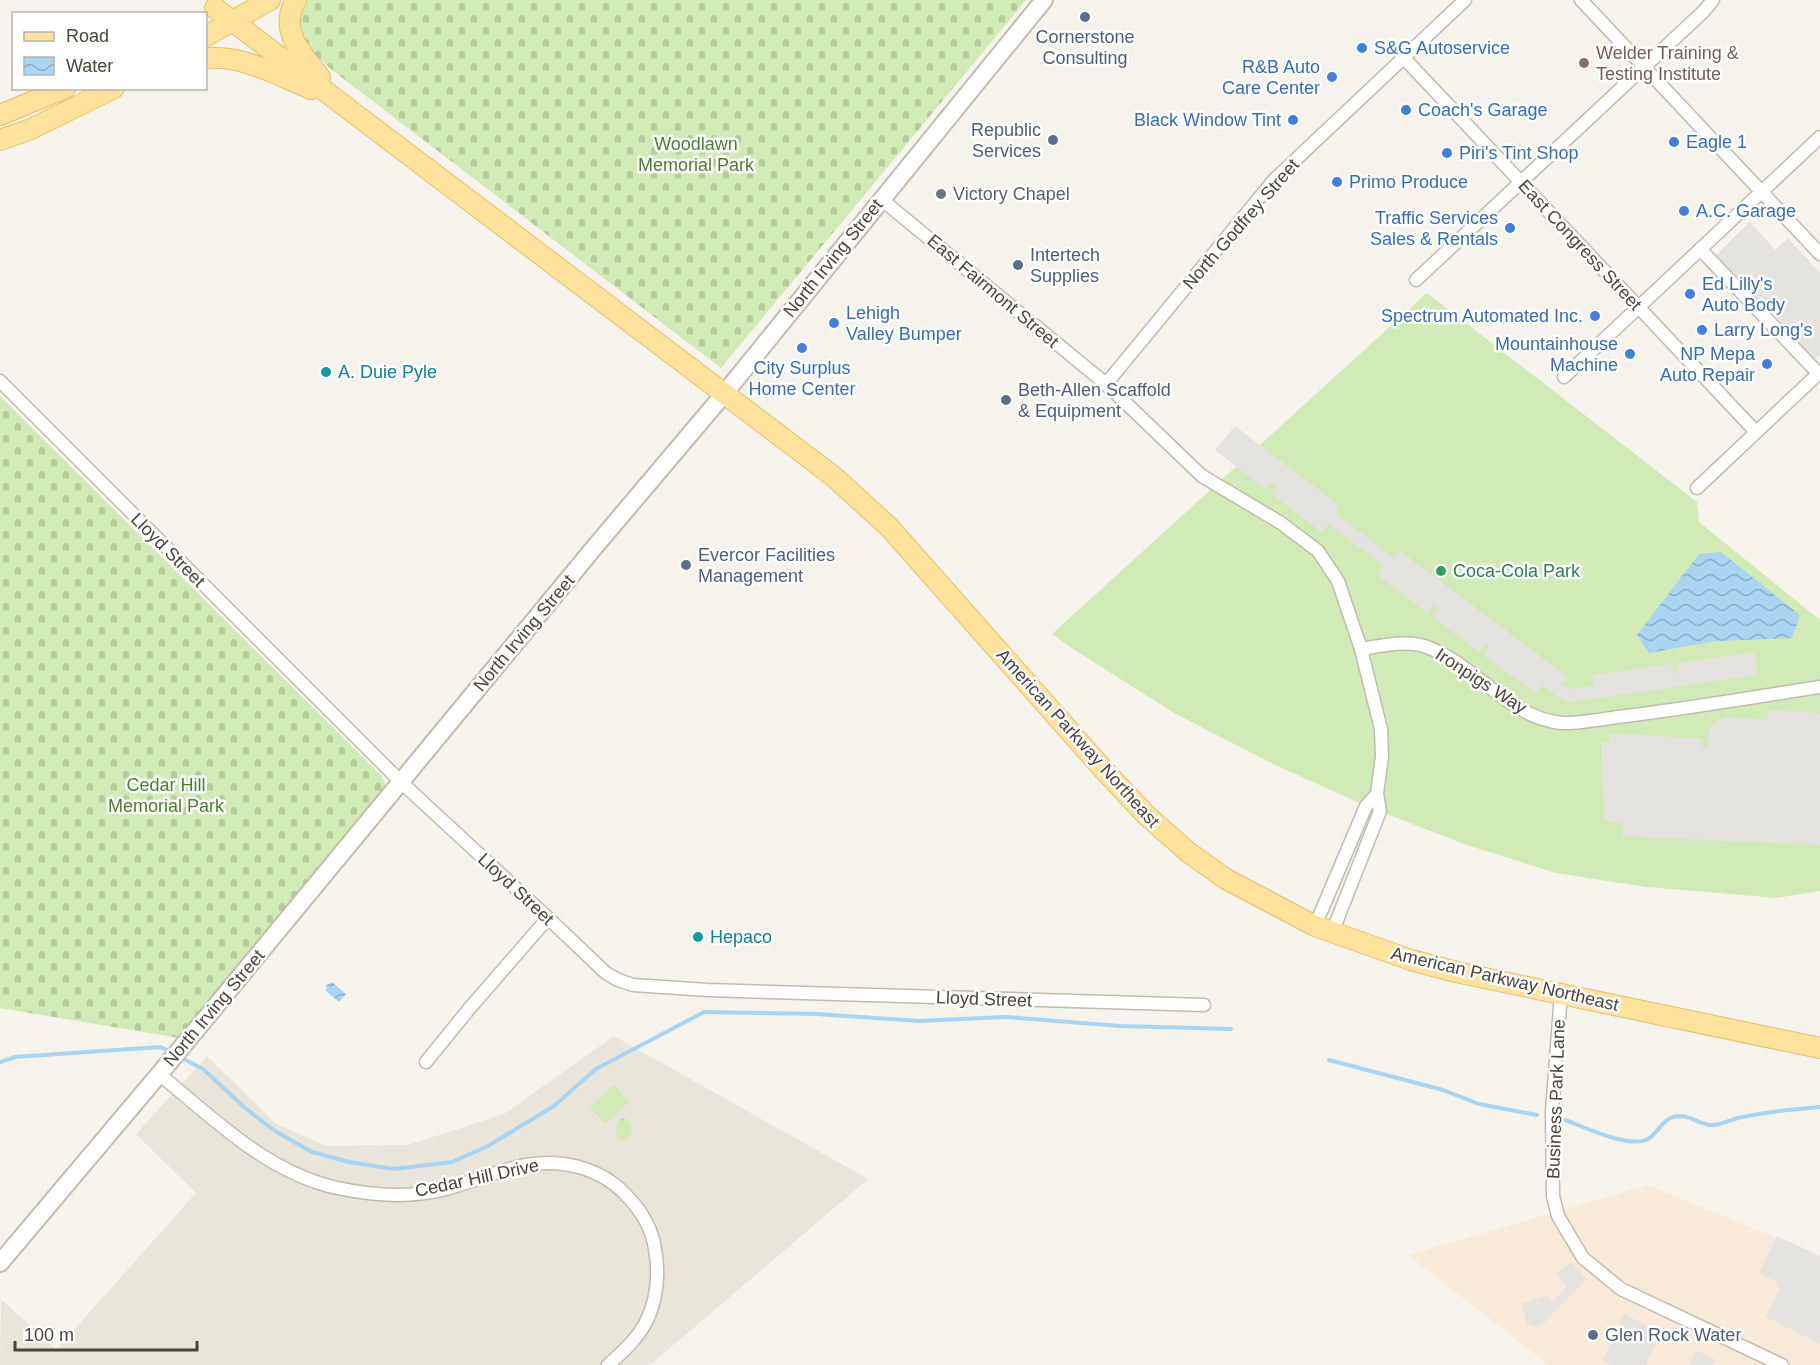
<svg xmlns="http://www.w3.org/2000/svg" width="1820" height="1365" viewBox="0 0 1820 1365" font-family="Arial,sans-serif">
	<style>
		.residential { fill: #eae5da }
		.commercial { fill: #f7ead8 }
		.grass { fill: #d2eab5 }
		.cemetery { fill: url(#cemetery-stones) }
		.park { fill: url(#park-tufts) }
		.parking { fill: #e5e3e0 }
		.water { fill: url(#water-waves) }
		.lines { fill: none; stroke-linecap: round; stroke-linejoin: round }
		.stream { stroke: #a9d4f2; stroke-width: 4 }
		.minor-casing { stroke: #c2bbae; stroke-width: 15 }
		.tertiary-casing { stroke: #c2bbae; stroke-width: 20 }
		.primary-casing { stroke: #e6c16a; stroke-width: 22 }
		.minor { stroke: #fff; stroke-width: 12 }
		.tertiary { stroke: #fff; stroke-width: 16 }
		.primary { stroke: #ffe39c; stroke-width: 20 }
		.service-dot { fill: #5c6f8a; stroke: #fff; stroke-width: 2 }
		.shop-dot { fill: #3f7fe0; stroke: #fff; stroke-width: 2 }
		.education-dot { fill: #8d6e63; stroke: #fff; stroke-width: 2 }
		.worship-dot { fill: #6b7280; stroke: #fff; stroke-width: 2 }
		.culture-dot { fill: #0f9aa8; stroke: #fff; stroke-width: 2 }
		.leisure-dot { fill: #2e9e5b; stroke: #fff; stroke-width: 2 }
		.labels { text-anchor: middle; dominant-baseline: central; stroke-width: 5; stroke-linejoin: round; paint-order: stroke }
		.service-label { font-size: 18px; fill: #4e5e75; stroke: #fff; text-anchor: start }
		.shop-label { font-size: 18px; fill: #366cbe; stroke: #fff; text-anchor: start }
		.education-label { font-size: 18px; fill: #785e54; stroke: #fff; text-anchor: start }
		.park-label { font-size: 18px; fill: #4a7f2a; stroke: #fff }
		.worship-label { font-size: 18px; fill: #5b616d; stroke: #fff; text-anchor: start }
		.street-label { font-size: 18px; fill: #4b4439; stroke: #fff }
		.culture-label { font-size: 18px; fill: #0d838f; stroke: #fff; text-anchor: start }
		.leisure-label { font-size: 18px; fill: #27864d; stroke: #fff; text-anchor: start }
	</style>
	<defs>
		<pattern id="cemetery-stones" width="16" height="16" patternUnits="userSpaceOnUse" patternTransform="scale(1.5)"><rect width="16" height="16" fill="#d2eab5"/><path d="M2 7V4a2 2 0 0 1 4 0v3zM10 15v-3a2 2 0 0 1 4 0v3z" fill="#b6ca9c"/></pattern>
		<pattern id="park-tufts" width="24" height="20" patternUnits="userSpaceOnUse" patternTransform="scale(1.5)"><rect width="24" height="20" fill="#d2eab5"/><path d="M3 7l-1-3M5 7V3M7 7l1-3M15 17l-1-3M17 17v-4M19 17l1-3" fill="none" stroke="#b6ca9c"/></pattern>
		<pattern id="water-waves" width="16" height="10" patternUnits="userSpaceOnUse" patternTransform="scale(1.5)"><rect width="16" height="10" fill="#a9d4f2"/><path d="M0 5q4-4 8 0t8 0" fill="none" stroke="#8caec5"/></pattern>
	</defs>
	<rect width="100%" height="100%" fill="#f6f3ec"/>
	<path class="residential" d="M614,1036l254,143 -218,186h-650l1,-66 55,51 140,-157 -60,-59 71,-78 69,68 51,22 81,-1 96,-31z"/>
	<path class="commercial" d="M1648,1185l172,71v109h-271l-141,-110z"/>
	<g class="grass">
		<path d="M1427,293l270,209 2,20 121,98v271l-43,7 -131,-11 -90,-14 -92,-29 -98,-38 -93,-42 -99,-51 -104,-66 -18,-13z"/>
		<path d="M614,1085l15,17 -24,22 -15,-17z"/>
	</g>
	<g class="cemetery">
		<path d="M307,0h719l-305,368 -389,-298 -28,-25 -8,-32z"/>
		<path d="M0,396l381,379 4,8 -1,10 -149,181 -56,64 -179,-30z"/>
	</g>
	<path class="park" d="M626,1118l5,6v9l-6,8 -4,-1 -6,-6 5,-15z"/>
	<g class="parking">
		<path d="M1750,222l25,28 13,-12 32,35v82l-6,5 -99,-104z"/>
		<path d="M1235,426l105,80 -5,7 59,45 6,-7 168,126 -6,7 4,3 5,2 23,-3 -2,-11 80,-11 1,10 5,-2 -1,-9 77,-11 4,23 -187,27 -12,-4 -17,-13 -6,8 -53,-38 6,-8 -4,-3 -6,8 -47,-36 6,-7 -4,-4 -7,8 -50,-38 6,-10 -55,-41 -7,8 -51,-39 7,-8 -5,-3 -6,8 -51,-40z"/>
		<path d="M1769,710l51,3v132l-198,-9v-13l-10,-1 -8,-3 -3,-77h8v-9l94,6v10h4l1,-15 2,-6 6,-7 11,-4 40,3z"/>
		<path d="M1777,1236l43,20v88l-54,-27 13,-27 -2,-8 -18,-9z"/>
		<path d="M1571,1262l16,17 -44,45 -8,2 -8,-2 -6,-20 27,-9 4,8 15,-17 -10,-13z"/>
		<path d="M1624,1313l36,21 -14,31h-36l-7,-5z"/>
		<path d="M1696,1350l19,10 -3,5h-23z"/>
	</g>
	<g class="water">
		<path d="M1721,552l79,63 -8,23 -76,3 -67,12 -12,-18 62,-81z"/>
		<path d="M332,982l14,12 -7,8 -14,-12 2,-2 -2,-2z"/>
	</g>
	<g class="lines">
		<g class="stream">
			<path d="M180,1057l23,12 42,39 30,23 37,21 37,10 45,7 58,-7 36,-16 66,-40 42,-37 108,-57 113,2 102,7 86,-4 115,9 111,3"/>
			<path d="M1329,1060l114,30 36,14 58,11"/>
			<path d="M0,1062l15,-5 145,-10 11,5"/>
			<path d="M1565,1120c19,7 65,29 83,19 11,-6 15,-24 33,-23 10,0 20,9 31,9 8,0 18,-5 26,-7 27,-6 55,-9 82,-11"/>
		</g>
		<defs>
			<g id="minor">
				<path d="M1581,0l239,254"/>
				<path d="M1404,58l352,374"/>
				<path d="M881,199l225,185 96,92 79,47 37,28 20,30 23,68"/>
				<path d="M1700,249l118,124"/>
				<path d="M1416,280l288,-269 9,-11"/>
				<path d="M1564,377l256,-240"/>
				<path d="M0,381l401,401 147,136 58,55 12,7 15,5 75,5 496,15"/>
				<path d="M1106,384l168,-204 191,-180"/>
				<path d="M1697,488l123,-116"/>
				<path d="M1315,926l51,-120 11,-12"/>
				<path d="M1332,933l48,-122 -3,-17 5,-38 -1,-27 -20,-80c19,-3 44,-9 63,-3 50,16 83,72 138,77 18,1 45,-5 64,-7 65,-8 129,-19 194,-29"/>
				<path d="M1561,994l-9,117 1,85 5,20 25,42 38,31 161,76"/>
				<path d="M426,1062l43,-53 79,-91"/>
				<path d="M159,1074c54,44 105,96 174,113 35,8 75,11 109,3 48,-12 86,-37 137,-23 17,5 34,14 46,27 15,15 27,34 30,55 6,33 0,69 -24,94 -7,8 -15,15 -23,22"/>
			</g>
			<path id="tertiary" d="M0,1263l172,-204 421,-510 131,-155 320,-394"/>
			<g id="primary">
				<path d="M296,0c-18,30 6,55 24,77"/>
				<path d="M215,8l618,468 56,51 214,242 43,46 42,37 38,27 89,47 96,34 45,12 364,76"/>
				<path d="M206,36l64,-36"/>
				<path d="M206,58c37,-3 71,17 105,31"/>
				<path d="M0,115l65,-27"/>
				<path d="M0,140l31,-11 83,-41"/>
			</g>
		</defs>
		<use href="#minor" class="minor-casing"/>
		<use href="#tertiary" class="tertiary-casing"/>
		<use href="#primary" class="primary-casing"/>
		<use href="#minor" class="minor"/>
		<use href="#tertiary" class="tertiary"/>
		<use href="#primary" class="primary"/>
	</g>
	<g class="service-dot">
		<circle cx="1085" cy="17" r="6"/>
		<circle cx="1053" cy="140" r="6"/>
		<circle cx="1018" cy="265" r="6"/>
		<circle cx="1006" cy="400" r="6"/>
		<circle cx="686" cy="565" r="6"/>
		<circle cx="1593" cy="1335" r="6"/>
	</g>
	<g class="shop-dot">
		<circle cx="1362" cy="48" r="6"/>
		<circle cx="1332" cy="77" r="6"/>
		<circle cx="1406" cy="110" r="6"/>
		<circle cx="1293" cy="120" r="6"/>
		<circle cx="1674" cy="142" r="6"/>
		<circle cx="1447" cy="153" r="6"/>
		<circle cx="1337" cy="182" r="6"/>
		<circle cx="1684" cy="211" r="6"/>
		<circle cx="1510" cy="228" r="6"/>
		<circle cx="1690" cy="294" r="6"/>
		<circle cx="1595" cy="316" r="6"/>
		<circle cx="834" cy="323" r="6"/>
		<circle cx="1702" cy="330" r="6"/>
		<circle cx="802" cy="348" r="6"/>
		<circle cx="1630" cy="354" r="6"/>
		<circle cx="1767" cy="364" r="6"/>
	</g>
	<circle class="education-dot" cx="1584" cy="63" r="6"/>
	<circle class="worship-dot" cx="941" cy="194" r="6"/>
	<g class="culture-dot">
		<circle cx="326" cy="372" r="6"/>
		<circle cx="698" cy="937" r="6"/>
	</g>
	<circle class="leisure-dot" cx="1441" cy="571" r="6"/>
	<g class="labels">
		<g class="service-label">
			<text x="1085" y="37" text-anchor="middle">Cornerstone<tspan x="1085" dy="21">Consulting</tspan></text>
			<text x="1041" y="130" text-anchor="end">Republic<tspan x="1041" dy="21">Services</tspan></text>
			<text x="1030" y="255">Intertech<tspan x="1030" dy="21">Supplies</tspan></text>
			<text x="1018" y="390">Beth-Allen Scaffold<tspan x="1018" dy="21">&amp; Equipment</tspan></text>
			<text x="698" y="555">Evercor Facilities<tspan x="698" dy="21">Management</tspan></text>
			<text x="1605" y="1335">Glen Rock Water</text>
		</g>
		<g class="shop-label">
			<text x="1374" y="48">S&amp;G Autoservice</text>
			<text x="1320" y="67" text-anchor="end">R&amp;B Auto<tspan x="1320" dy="21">Care Center</tspan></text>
			<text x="1418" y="110">Coach's Garage</text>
			<text x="1281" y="120" text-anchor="end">Black Window Tint</text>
			<text x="1686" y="142">Eagle 1</text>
			<text x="1459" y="153">Piri's Tint Shop</text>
			<text x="1349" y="182">Primo Produce</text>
			<text x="1696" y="211">A.C. Garage</text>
			<text x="1498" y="218" text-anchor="end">Traffic Services<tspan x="1498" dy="21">Sales &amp; Rentals</tspan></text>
			<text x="1702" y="284">Ed Lilly's<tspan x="1702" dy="21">Auto Body</tspan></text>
			<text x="846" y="313">Lehigh<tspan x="846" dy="21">Valley Bumper</tspan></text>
			<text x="1583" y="316" text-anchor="end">Spectrum Automated Inc.</text>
			<text x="1714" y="330">Larry Long's</text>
			<text x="1618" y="344" text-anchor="end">Mountainhouse<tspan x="1618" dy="21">Machine</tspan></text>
			<text x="1755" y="354" text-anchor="end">NP Mepa<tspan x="1755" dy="21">Auto Repair</tspan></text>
			<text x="802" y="368" text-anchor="middle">City Surplus<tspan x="802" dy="21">Home Center</tspan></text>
		</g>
		<g class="education-label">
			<text x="1596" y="53">Welder Training &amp;<tspan x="1596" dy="21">Testing Institute</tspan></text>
		</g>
		<g class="park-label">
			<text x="696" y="144">Woodlawn<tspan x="696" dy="21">Memorial Park</tspan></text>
			<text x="166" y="785">Cedar Hill<tspan x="166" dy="21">Memorial Park</tspan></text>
		</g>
		<g class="worship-label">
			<text x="953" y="194">Victory Chapel</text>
		</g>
		<g class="street-label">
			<text transform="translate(1241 224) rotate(-49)">North Godfrey Street</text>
			<text transform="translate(1580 245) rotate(47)">East Congress Street</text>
			<text transform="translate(833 258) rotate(-51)">North Irving Street</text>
			<text transform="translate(993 291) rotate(40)">East Fairmont Street</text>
			<text transform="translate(168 550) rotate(45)">Lloyd Street</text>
			<text transform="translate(524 633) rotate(-50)">North Irving Street</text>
			<text transform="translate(1481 681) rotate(33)">Ironpigs Way</text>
			<text transform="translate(1078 738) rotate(48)">American Parkway Northeast</text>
			<text transform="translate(516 889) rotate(43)">Lloyd Street</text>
			<text transform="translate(1505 979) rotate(13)">American Parkway Northeast</text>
			<text transform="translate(984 999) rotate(2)">Lloyd Street</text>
			<text transform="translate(214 1008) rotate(-50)">North Irving Street</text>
			<text transform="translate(1556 1099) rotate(-88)">Business Park Lane</text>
			<text transform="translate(477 1178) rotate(-12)">Cedar Hill Drive</text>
		</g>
		<g class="culture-label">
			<text x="338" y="372">A. Duie Pyle</text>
			<text x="710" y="937">Hepaco</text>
		</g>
		<g class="leisure-label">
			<text x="1453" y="571">Coca-Cola Park</text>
		</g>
	</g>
	<rect x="12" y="12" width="195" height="78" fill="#ffffff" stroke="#b7b4b0" stroke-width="1.5"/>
	<rect x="24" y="32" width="30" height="9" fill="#ffe39c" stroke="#b7b4b0" stroke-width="1.5"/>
	<text x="66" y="42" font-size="18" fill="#4b4439">Road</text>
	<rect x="24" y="57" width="30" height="18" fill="url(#water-waves)" stroke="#b7b4b0" stroke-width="1.5"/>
	<text x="66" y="72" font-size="18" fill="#4b4439">Water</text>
	<path d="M15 1341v9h182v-9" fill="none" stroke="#4b4439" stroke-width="3"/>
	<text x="24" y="1341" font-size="18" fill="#4b4439" stroke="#ffffff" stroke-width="4.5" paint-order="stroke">100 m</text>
</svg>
